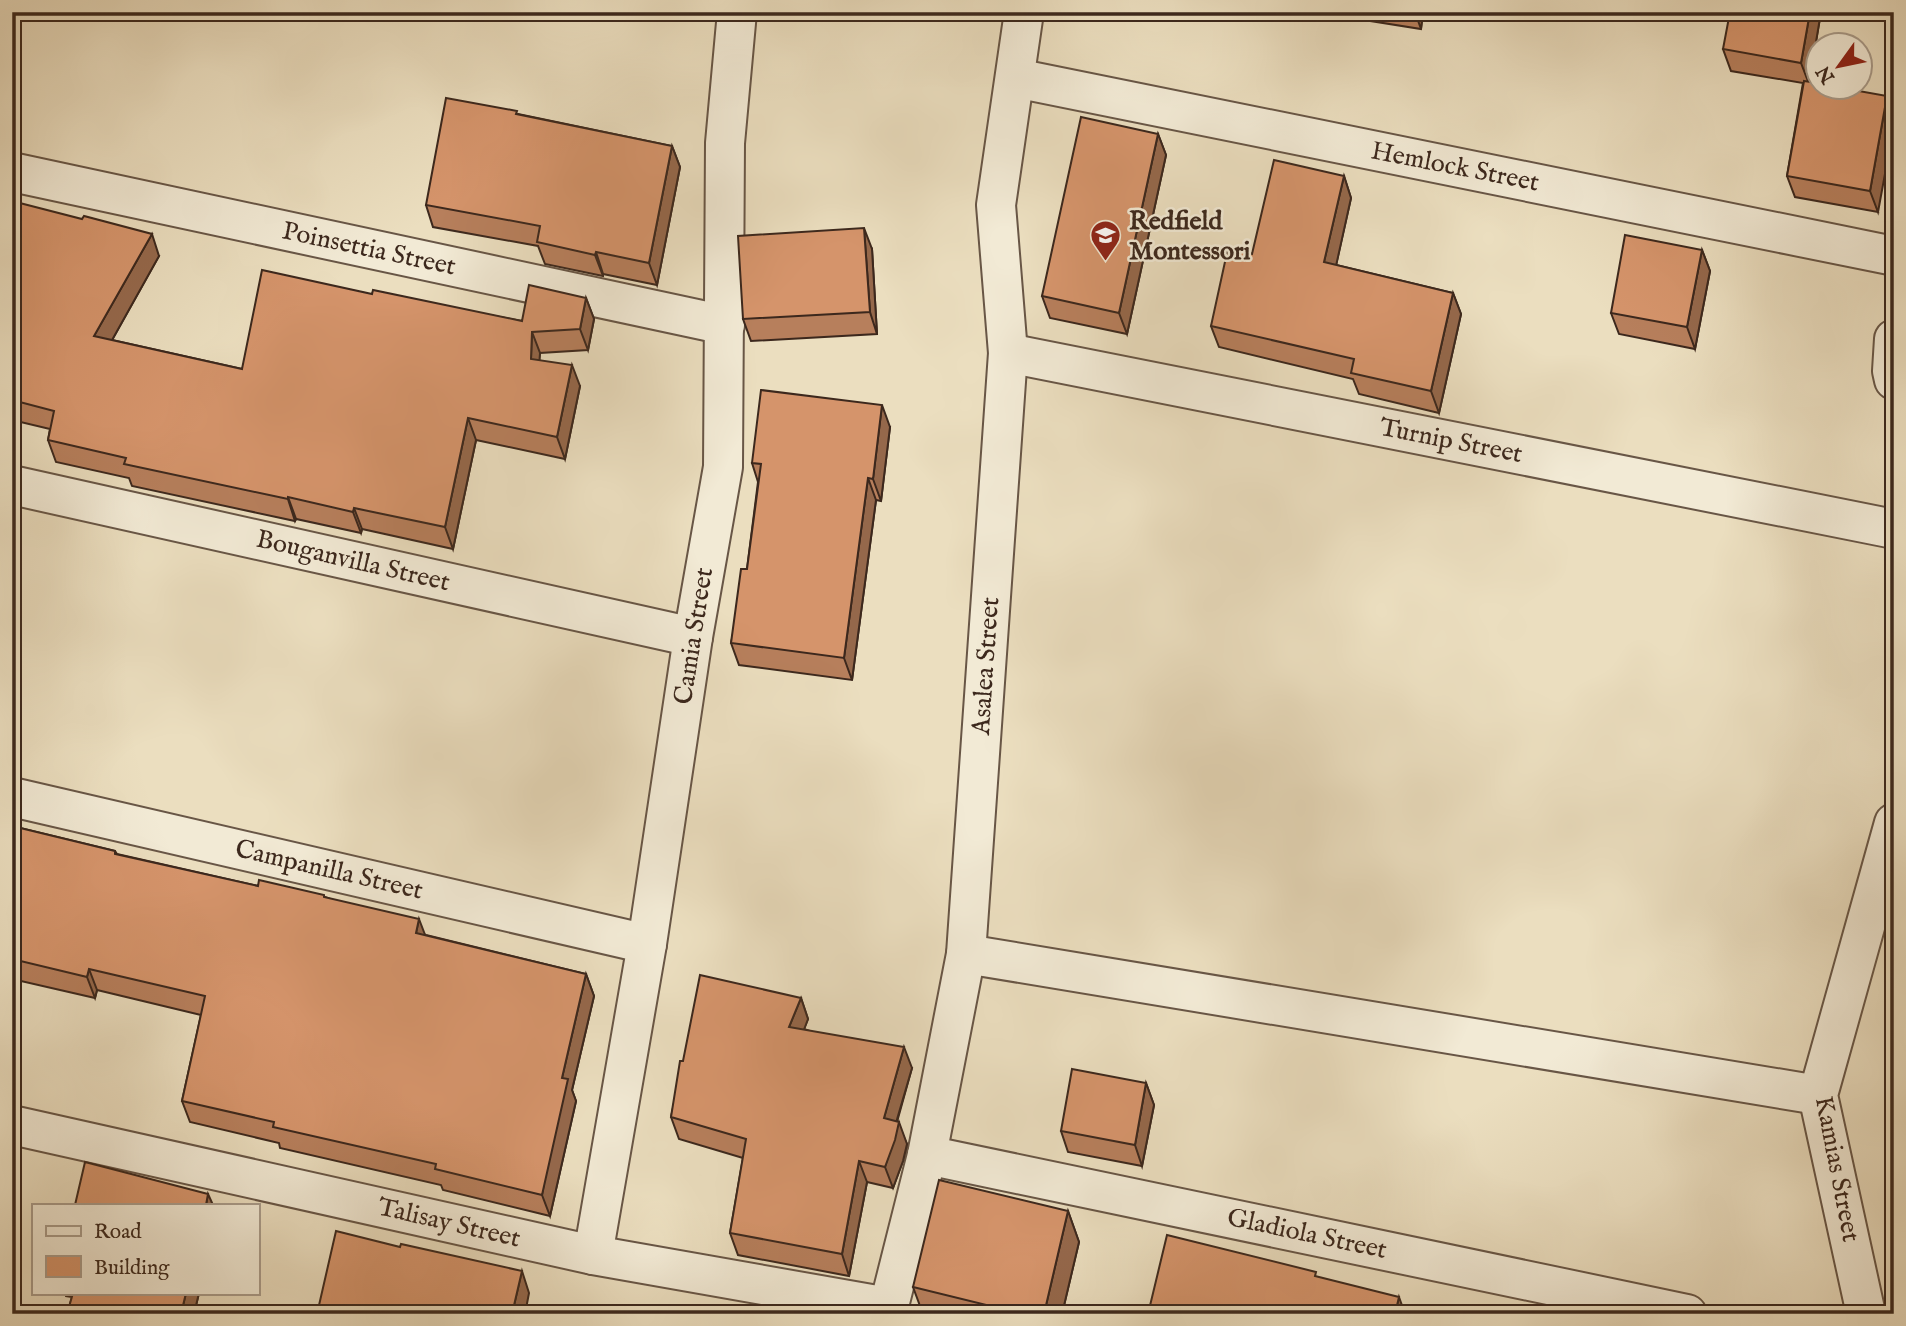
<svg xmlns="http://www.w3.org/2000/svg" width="1906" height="1326" viewBox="0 0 1906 1326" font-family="'IM FELL English',serif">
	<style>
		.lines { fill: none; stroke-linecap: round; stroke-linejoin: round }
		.minor-casing { stroke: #685646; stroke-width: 42 }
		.minor { stroke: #f2ead5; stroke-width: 38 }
		.wall { fill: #b77f5c; stroke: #3c281d; stroke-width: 2 }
		.shaded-wall { fill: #95684b; stroke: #3c281d; stroke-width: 2 }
		.building { fill: #d5946b; stroke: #3c281d; stroke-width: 2 }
		.labels { text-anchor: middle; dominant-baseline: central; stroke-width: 5; stroke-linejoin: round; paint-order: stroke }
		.street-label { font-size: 26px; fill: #3c281d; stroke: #f2ead5 }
		.poi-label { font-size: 26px; font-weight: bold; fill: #3c281d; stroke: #f2ead5; text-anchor: start }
	</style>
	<rect width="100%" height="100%" fill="#ebdebf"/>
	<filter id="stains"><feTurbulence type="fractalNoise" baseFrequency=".00286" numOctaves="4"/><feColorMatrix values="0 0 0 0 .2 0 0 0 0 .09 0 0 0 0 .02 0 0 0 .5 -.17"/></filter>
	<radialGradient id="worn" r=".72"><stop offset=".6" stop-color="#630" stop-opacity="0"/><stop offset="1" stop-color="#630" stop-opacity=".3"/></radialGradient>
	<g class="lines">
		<defs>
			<g id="minor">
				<path d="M1016,78l878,178"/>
				<path d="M12,172l713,153"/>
				<path d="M1894,339l-2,32 2,9"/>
				<path d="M1008,353l886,176"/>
				<path d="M12,485l681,152"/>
				<path d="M12,797l635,147"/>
				<path d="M966,954l852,141"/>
				<path d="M12,1125l581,130 295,52"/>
				<path d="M927,1155l760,159"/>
				<path d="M593,1255l54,-311 46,-307 30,-170 2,-324 12,-131"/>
				<path d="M887,1314l40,-159 39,-201 42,-601 -12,-148 28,-193"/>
				<path d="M1866,1314l-48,-219 76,-272"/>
			</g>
		</defs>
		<use href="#minor" class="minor-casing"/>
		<use href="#minor" class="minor"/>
	</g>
	<g class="wall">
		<path d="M1332,12h91l-2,17 -88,-14z"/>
		<path d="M1821,12l-12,70 33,6 36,124 -83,-15 -8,-21 16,-93 -72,-12 -8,-22z"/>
		<path d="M518,114l154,32 8,21 -23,118 -54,-11v2l-58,-12 -7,-18 -105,-19 -7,-22z"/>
		<path d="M1158,134l8,21 -39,179 -77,-16 -8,-22z"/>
		<path d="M1344,176l7,22 -15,67 117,28 8,21 -22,99 -80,-19 -6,-15 -134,-32 -8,-21 41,-72z"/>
		<path d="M12,201l147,55 -47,84 130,29 130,-75 150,27 64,-23 8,21 -6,31 -48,3 -1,8 41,25 -15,73 -89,-19 -23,109 -91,-20 -1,4 -65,-14 -1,2 -163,-35 -3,-8 -73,-16 -8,-22 2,-11 -38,-9z"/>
		<path d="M872,249l5,85 -126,7 -8,-22z"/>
		<path d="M1702,250l8,21 -15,78 -76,-15 -8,-21z"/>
		<path d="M890,427l-9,74 -5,-1 -24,180 -113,-15 -8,-22 16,-74 11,-87 -6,-19z"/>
		<path d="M12,826l103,25 2,3 141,32 67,11 101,38 160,39 8,22 -22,94 4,11 -26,115 -107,-26 -2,-5 -161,-37 -1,-5 -89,-21 -8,-21 19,-86 -104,-25 -2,8 -83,-19z"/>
		<path d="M801,998l7,21 -4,10 108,39 -15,54 10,22 -4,17 -10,27 -26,-6 -18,94 -111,-21 -8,-22 13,-75 -64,-19 -8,-22 12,-56z"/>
		<path d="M1146,1083l8,22 -12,61 -74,-14 -7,-21z"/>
		<path d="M1068,1211l11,31 -17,72h-139l-10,-27z"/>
		<path d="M65,1293h134l-5,21h-127l5,-17 -6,-1z"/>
	</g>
	<g class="shaded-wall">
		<path d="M1415,12h8l-2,17z"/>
		<path d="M1810,12h11l-12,72 -8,-21z"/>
		<path d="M1887,96l7,17v12l-16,87 -8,-21z"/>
		<path d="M1158,134l8,21 -39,179 -8,-21z"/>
		<path d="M672,146l8,21 -23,118 -8,-22z"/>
		<path d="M1344,176l7,22 -19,86 -8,-22z"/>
		<path d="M864,228l8,21 5,85 -7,-22z"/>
		<path d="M152,234l7,22 -57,102 -8,-22z"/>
		<path d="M1702,250l8,21 -15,78 -8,-22z"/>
		<path d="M596,252l7,22v2l-8,-21z"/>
		<path d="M1453,293l8,21 -22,99 -8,-22z"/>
		<path d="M586,298l8,21 -6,31 -8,-21z"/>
		<path d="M532,332l8,21 -2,28 -7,-22z"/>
		<path d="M572,365l8,21 -15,73 -8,-22z"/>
		<path d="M882,405l8,22 -9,74 -8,-22z"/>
		<path d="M468,418l8,22 -23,109 -8,-22z"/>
		<path d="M868,478l8,22 -24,180 -8,-22z"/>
		<path d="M288,497l8,22 -1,2 -7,-22z"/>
		<path d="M354,508l8,21 -1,4 -8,-21z"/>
		<path d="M419,919l8,21 -11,-7z"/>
		<path d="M89,969l8,21 -2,8 -8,-21z"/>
		<path d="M586,974l8,22 -22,94 4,11 -26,115 -8,-21 20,-117z"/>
		<path d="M801,998l7,21 -11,29 -8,-21z"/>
		<path d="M904,1047l8,21 -21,72 -7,-22z"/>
		<path d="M1146,1083l8,22 -12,61 -7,-21z"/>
		<path d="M899,1122l8,22 -4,17 -10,27 -8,-21z"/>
		<path d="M859,1161l8,21 -18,94 -7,-22z"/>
		<path d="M208,1194l5,11h-7z"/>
		<path d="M1068,1211l11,31 -17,72h-18z"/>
		<path d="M522,1271l7,22 -4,21h-13z"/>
		<path d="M186,1293h13l-5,21h-13z"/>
		<path d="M1399,1297l6,17h-10z"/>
	</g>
	<g class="building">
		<path d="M1730,12h80l-9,51 -78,-14z"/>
		<path d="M1804,81l14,2v5h24l45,8 -17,95 -83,-15z"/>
		<path d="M446,98l71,13 -1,3 156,32 -23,117 -53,-11 -1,3 -58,-13 3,-16 -114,-21z"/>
		<path d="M1081,117l77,17 -39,179 -77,-17z"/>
		<path d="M1274,160l70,16 -20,86 129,31 -22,98 -80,-18 3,-14 -143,-33 17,-78 24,6z"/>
		<path d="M12,201l70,18 2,-3 68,18 -58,102 148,33 20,-99 110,24 1,-4 149,31 7,-36 57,13 -6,31 -48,3 -1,27 41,6 -15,72 -89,-19 -23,109 -91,-19 -1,4 -65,-15v2l-164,-35 2,-6 -78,-18 6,-29 -42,-11z"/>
		<path d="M864,228l6,84 -127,7 -5,-83z"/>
		<path d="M1625,235l77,15 -15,77 -76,-14z"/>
		<path d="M761,390l121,15 -9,74 -5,-1 -24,180 -113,-15 10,-74h6l14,-105 -9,-1z"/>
		<path d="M12,826l103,25v3l143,32 1,-6 65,15v2l95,22 -3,14 170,41 -24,104 6,1 -26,116 -107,-26 1,-5 -163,-37 1,-5 -92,-21 23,-105 -116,-27 -2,8 -75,-18z"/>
		<path d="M700,975l101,23 -12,29 115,20 -20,71 15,4 -4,18 -10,27 -26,-6 -17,93 -112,-21 16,-94 -75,-22 9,-56h3z"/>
		<path d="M1072,1069l74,14 -11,62 -74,-14z"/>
		<path d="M85,1162l123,32 -2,11h-131z"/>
		<path d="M939,1180l129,31 -24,103h-21l-110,-27z"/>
		<path d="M336,1231l64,16 1,-3 121,27 -10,43h-195z"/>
		<path d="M1167,1235l149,37 -1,4 84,21 -4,17h-247z"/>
		<path d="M73,1293h113l-5,21h-114z"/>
	</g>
	<defs>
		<symbol id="school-pin" viewBox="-11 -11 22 30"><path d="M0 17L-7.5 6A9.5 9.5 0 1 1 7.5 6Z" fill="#8f2418" stroke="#f2ead5"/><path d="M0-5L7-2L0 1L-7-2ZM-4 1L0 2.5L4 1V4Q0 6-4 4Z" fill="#fff"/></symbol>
	</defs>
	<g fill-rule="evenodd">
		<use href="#school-pin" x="1088" y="218" width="35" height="47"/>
	</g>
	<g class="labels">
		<g class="street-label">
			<text transform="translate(1455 167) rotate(11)">Hemlock Street</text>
			<text transform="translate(369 249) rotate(12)">Poinsettia Street</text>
			<text transform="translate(1451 441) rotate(11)">Turnip Street</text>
			<text transform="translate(353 561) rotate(13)">Bouganvilla Street</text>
			<text transform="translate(694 636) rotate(-81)">Camia Street</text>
			<text transform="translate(986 666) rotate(-86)">Asalea Street</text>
			<text transform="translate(329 870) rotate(13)">Campanilla Street</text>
			<text transform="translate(1837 1169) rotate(79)">Kamias Street</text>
			<text transform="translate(449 1223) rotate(13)">Talisay Street</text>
			<text transform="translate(1307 1234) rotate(12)">Gladiola Street</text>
		</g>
		<g class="poi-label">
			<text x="1129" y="221">Redfield<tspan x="1129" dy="30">Montessori</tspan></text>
		</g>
	</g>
	<rect width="1906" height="1326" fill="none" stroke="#ebdebf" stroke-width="42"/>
	<rect x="14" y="14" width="1878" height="1298" fill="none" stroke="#3c281d" stroke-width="3.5"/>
	<rect x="21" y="21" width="1864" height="1284" fill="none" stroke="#3c281d" stroke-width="2"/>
	<rect x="32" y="1204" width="228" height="91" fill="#f2ead5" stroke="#a99c8b" stroke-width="2"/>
	<rect x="46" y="1226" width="35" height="10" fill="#f2ead5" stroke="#a99c8b" stroke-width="2"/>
	<text x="94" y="1238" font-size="21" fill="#3c281d">Road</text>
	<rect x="46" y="1256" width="35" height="21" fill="#d5946b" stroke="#a99c8b" stroke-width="2"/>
	<text x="94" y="1274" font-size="21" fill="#3c281d">Building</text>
	<g transform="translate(1839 66) rotate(237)"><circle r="33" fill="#f2ead5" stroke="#a99c8b" stroke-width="2"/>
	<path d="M0-5L12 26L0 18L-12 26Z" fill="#8f2418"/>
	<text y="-10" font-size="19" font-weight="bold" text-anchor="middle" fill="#3c281d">N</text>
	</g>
	<rect width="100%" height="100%" filter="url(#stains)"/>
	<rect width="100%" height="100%" fill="url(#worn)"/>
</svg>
